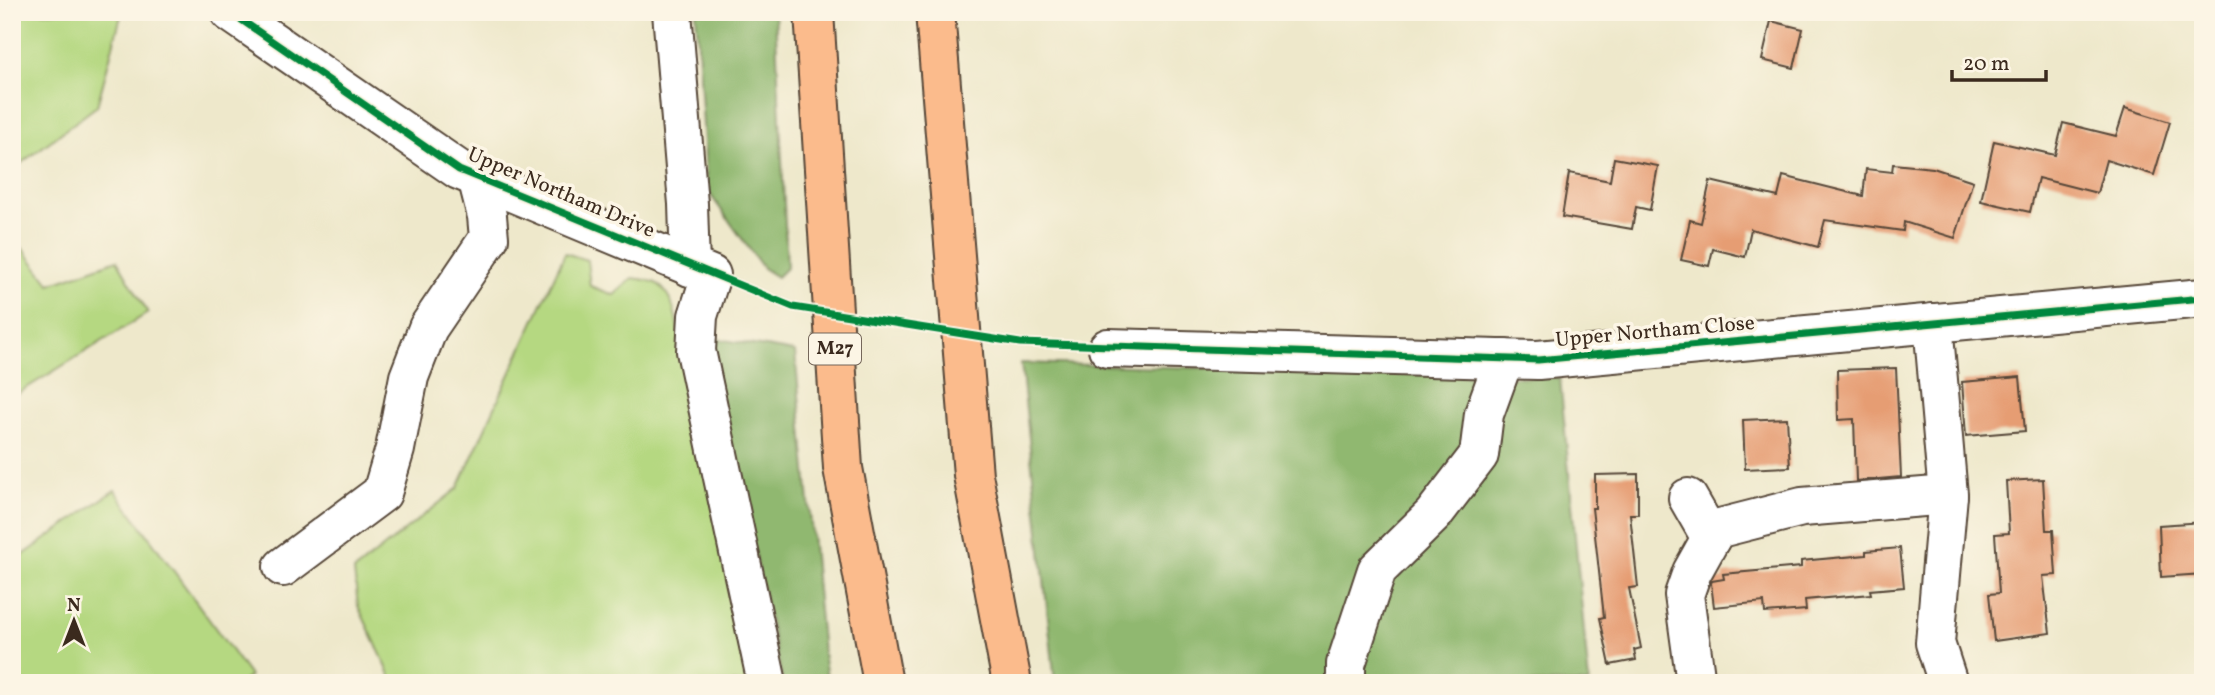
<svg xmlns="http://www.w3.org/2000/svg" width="2215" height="695" viewBox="0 0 2215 695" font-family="Vollkorn,serif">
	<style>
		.green { fill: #b5d881; stroke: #788150; stroke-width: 2 }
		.forest { fill: #90b86f; stroke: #667146; stroke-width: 2 }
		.building { fill: #e69d73 }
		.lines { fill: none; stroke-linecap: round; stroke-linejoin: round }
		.minor-casing { stroke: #564638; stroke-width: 42 }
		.highway-casing { stroke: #564638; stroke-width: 42 }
		.minor { stroke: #fff; stroke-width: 38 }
		.highway { stroke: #fbbb8c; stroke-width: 38 }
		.cycleway-casing { stroke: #fcf5e5; stroke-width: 11 }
		.cycleway { stroke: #00873e; stroke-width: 7 }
		.labels { text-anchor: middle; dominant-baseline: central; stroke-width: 7; stroke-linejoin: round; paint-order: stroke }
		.shield { fill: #fcf5e5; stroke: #75675a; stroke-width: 2 }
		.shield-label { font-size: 19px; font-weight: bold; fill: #3b2a1e }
		.street-label { font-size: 21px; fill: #3b2a1e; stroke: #fcf5e5 }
	</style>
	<rect width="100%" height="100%" fill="#fcf5e5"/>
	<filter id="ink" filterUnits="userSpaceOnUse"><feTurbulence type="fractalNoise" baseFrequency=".0143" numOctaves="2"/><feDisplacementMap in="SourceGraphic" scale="14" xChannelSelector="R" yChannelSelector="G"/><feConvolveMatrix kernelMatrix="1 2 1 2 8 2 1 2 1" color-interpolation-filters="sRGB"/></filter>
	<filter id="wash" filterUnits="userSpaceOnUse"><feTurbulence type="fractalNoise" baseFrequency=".00686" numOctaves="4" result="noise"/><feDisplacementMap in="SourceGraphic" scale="28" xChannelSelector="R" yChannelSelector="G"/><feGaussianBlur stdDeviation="1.57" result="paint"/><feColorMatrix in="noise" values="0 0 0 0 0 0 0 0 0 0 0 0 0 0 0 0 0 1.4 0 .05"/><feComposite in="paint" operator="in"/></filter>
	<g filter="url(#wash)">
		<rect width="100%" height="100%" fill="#eee8cb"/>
		<g class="green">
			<path d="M12,12h110l-25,94 -85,64z"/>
			<path d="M12,235l38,49 67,-24 31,53 -136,84z"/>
			<path d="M565,253l22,7 3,26 24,9 19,-17c7,1 17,2 23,5 22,13 23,56 27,79l73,321h-362l-36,-77 -4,-35 104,-83z"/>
			<path d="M115,490l135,186 -9,7h-229v-120z"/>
		</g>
		<g class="forest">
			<path d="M696,12h79l12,255 -10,10 -14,-9 -56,-78z"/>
			<path d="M713,338l82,14 28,301 5,30h-45l-69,-318z"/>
			<path d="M1021,363l539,15 29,305h-534z"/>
		</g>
		<g id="blocks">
			<g class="building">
				<path d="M1771,21l32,8 -9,39 -32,-8z"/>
				<path d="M2125,108l45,14 -16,53 -48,-15 -9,33 -59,-15 -8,34 -49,-11 13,-60 61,14 8,-32 53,13z"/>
				<path d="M1614,158l44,8 -8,44 -14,-3 -4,22 -70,-12 7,-44 41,8z"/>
				<path d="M1893,164l40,4 40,13 -18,57 -51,-16 -1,9 -78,-11 -7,27 -67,-18 -6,28 -32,-8 -4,17 -28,-6 9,-40 11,3 9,-42 68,16 5,-21 80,20 3,-27 26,3z"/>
				<path d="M1896,368l5,109 -45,4 -2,-62 -16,1 -1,-50z"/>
				<path d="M2020,377l5,54 -59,5 -4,-54z"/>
				<path d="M1787,418l3,49 -45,2 -2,-49z"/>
				<path d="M1638,474v40h-8l8,73 -9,1 12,60 -7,2 2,10 -26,5 -10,-47 4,-1 -12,-109h3v-33z"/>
				<path d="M2043,479l3,51h7l3,45 -13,1 7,57 -56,8 -5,-47 10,-1 -4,-59 14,-1 -3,-52z"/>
				<path d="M2203,522v52l-42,3 -2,-52z"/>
				<path d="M1900,548l4,39 -34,3 1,4 -66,6 1,10 -41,3 -1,-11 -50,5 -3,-24 1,-2 12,-2 -1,-5 78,-7v-6l65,-6v-4z"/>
			</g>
		</g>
	</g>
	<g filter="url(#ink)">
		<use href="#blocks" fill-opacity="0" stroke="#564638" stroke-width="2"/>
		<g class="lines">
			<defs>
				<g id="minor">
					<path d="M230,12l229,158 252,105 -13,41 -2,35 71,332"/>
					<path d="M672,12l16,192 2,63"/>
					<path d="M1933,323l15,172 -13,148 13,40"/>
					<path d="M1108,348l430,12 665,-62"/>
					<path d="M1688,498l23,40"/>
					<path d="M283,567l99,-74 13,-44 14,-72 19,-49 61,-90 -2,-22 -10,-39"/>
					<path d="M1346,683v-19l31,-94 56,-55 46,-60 5,-41 20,-55"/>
					<path d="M1696,683l-12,-88 8,-23 24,-43 86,-22 146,-12"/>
				</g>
				<g id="highway">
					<path d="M814,12l29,456 40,215"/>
					<path d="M935,12l38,463 39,208"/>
				</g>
			</defs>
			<use href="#minor" class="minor-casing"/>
			<use href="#highway" class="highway-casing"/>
			<use href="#minor" class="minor"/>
			<use href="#highway" class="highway"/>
			<defs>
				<path id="cycleway" d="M230,12l229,158 334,137 227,36 518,17 665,-62"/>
			</defs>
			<use href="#cycleway" class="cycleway-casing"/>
			<use href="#cycleway" class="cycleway"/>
		</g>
	</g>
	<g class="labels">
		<rect class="shield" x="809" y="333.5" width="52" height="31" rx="5"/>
		<g class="shield-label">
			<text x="835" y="349">M27</text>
		</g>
		<g class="street-label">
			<text transform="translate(561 193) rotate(23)">Upper Northam Drive</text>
			<text transform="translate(1655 332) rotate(-5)">Upper Northam Close</text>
		</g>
	</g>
	<rect width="2215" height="695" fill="none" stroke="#fcf5e5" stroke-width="42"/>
	<g transform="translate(74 621)" stroke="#fcf5e5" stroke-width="5" paint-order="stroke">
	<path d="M0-5L12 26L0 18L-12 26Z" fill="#3b2a1e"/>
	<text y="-10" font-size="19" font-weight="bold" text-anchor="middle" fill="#3b2a1e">N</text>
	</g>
	<path d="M1952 70v10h94v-10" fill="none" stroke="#3b2a1e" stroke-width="3.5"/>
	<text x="1963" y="70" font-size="21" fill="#3b2a1e" stroke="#fcf5e5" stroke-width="5" paint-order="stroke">20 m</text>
</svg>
